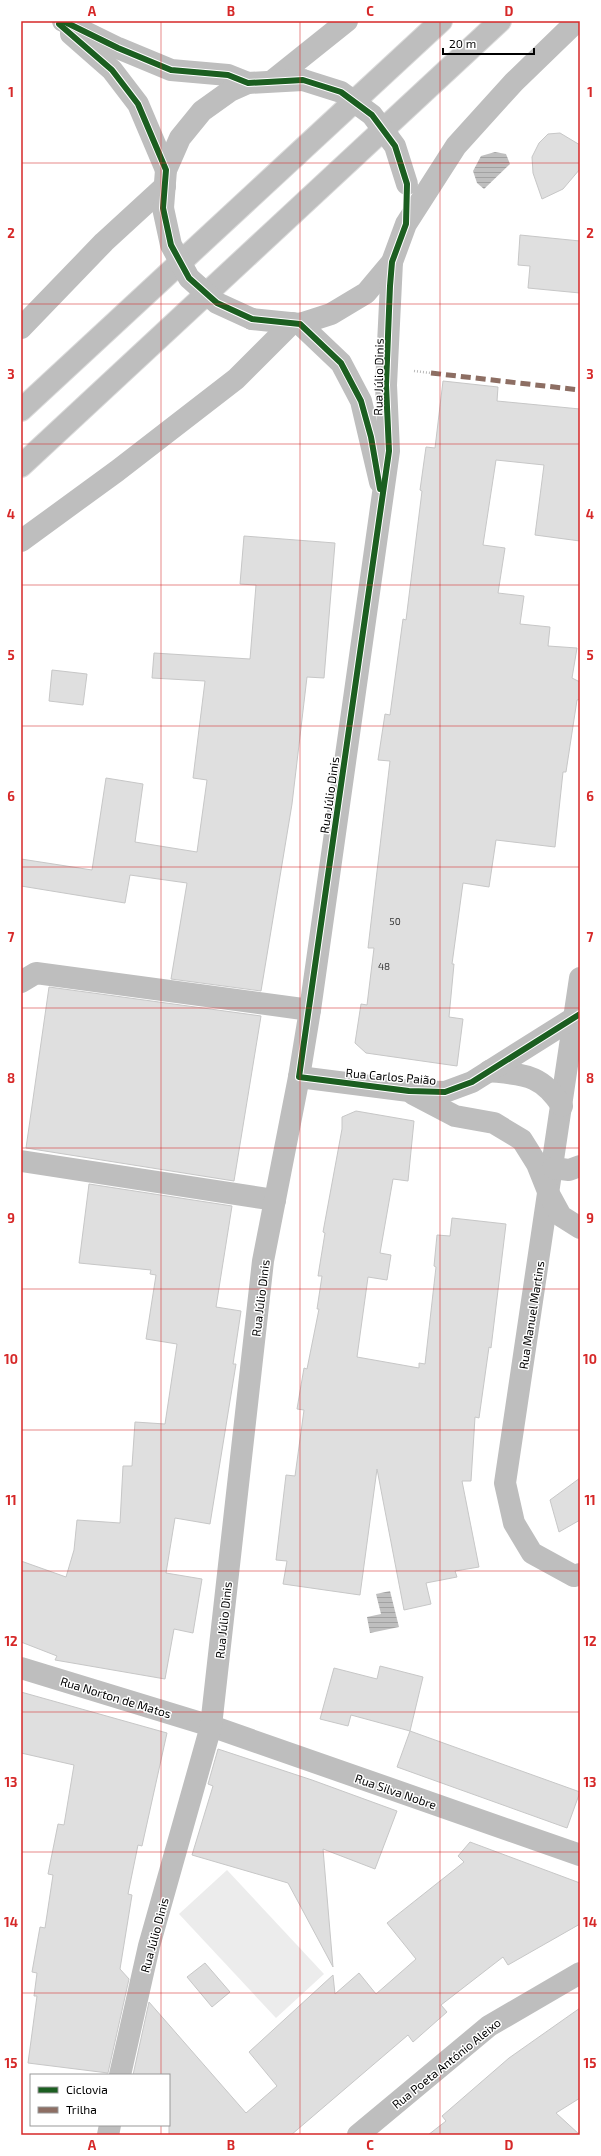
<svg xmlns="http://www.w3.org/2000/svg" width="601" height="2156" viewBox="0 0 601 2156" font-family="'Exo 2',sans-serif">
	<style>
		.green { fill: #ececec }
		.water { fill: url(#water-rules) }
		.building { fill: #dfdfdf; stroke: #c7c7c7 }
		.lines { fill: none; stroke-linecap: round; stroke-linejoin: round }
		.major-casing { stroke: #dbdbdb; stroke-width: 24 }
		.path { stroke: #b9b9b9; stroke-width: 2.5; stroke-dasharray: 1 2; stroke-linecap: butt }
		.minor { stroke: #bebebe; stroke-width: 22 }
		.major { stroke: #bebebe; stroke-width: 22 }
		.minor-bridge { stroke: #bebebe; stroke-width: 22 }
		.quiet { stroke: #8d6e63; stroke-width: 5; stroke-dasharray: 10 5; stroke-linecap: butt }
		.cycleway-casing { stroke: #fff; stroke-width: 8 }
		.cycleway { stroke: #1b5e20; stroke-width: 6 }
		.grid { fill: none; stroke: #d62828; stroke-width: 1; stroke-opacity: 0.55 }
		.labels { text-anchor: middle; dominant-baseline: central; stroke-width: 3; stroke-linejoin: round; paint-order: stroke }
		.number-label { font-size: 10px; fill: #383838 }
		.street-label { font-size: 12px; fill: #000; stroke: #fff }
		.neatline { fill: none; stroke: #d62828; stroke-width: 1.5 }
		.grid-label { font-size: 13px; text-anchor: middle; font-weight: bold; fill: #d62828 }
	</style>
	<defs>
		<pattern id="water-rules" width="6" height="5" patternUnits="userSpaceOnUse"><rect width="6" height="5" fill="#bfbfbf"/><path d="M0 2.5h6" fill="none" stroke="#a2a2a2"/></pattern>
	</defs>
	<rect width="100%" height="100%" fill="#fff"/>
	<path class="green" d="M227,1870l97,104 -48,44 -97,-104z"/>
	<g class="water">
		<path d="M495,152l11,2 4,10 -26,25 -7,-6 -4,-12 8,-15z"/>
		<path d="M390,1591l9,36 -29,6 -3,-16 14,-3 -5,-20z"/>
	</g>
	<g class="building">
		<path d="M560,133l20,12v24l-17,20 -21,10 -9,-26 -1,-16 7,-14 9,-9z"/>
		<path d="M520,235l60,6v52l-52,-5 2,-22 -12,-1z"/>
		<path d="M443,381l55,6 -1,14 83,8v132l-45,-6 9,-70 -48,-5 -13,85 22,3 -7,45 26,3 -4,28 30,3 -2,19 29,2 -5,30 8,4v17l-3,1 -11,72h-3l-8,75 -59,-7 -7,47 -26,-4 -11,81h2l-5,53 14,2 -6,47 -91,-13 -11,-10 6,-39 6,1 7,-57h-6l22,-187 -12,-1 7,-46 5,1 13,-96 3,1 16,-129 -2,-1 6,-43 9,1z"/>
		<path d="M244,536l91,7 -11,135 -17,-1 -15,127 -31,187 -90,-12 16,-96 -57,-8 -5,28 -104,-17v-27l71,11 14,-92 37,6 -8,58 62,10 10,-72 -14,-2 12,-97 -53,-3 2,-25 96,6 6,-74 -16,-1z"/>
		<path d="M52,670l35,4 -4,31 -34,-4z"/>
		<path d="M49,987l212,29 -27,165 -208,-33z"/>
		<path d="M356,1111l58,10 -6,60 -15,-2 -13,74 11,2 -4,25 -19,-3 -11,80 62,11v-5l6,1 11,-97 -2,-1 3,-31 13,1 2,-18 54,6 -15,124 -2,-1 -10,71 -4,-1 -4,64h-9l17,86 -24,4 2,6 -31,6 5,21 -27,6 -27,-141 -17,126 -77,-11 4,-23 -11,-1 10,-85 9,1 9,-66 -7,-1 7,-41 3,1 12,-60h-2l5,-33h-4l7,-43 -2,-1 19,-103v-12z"/>
		<path d="M89,1184l143,22 -16,101 25,4 -8,53h3l-26,160 -35,-6 -9,55 36,6 -9,54 -19,-4 -9,50 -110,-19 2,-4 -36,-14v-81l45,16 8,-27 3,-30 43,3 3,-57h9l3,-44 30,2 12,-80 -31,-5 10,-64 -6,-1 1,-4 -72,-7z"/>
		<path d="M580,1478v42l-21,12 -9,-32z"/>
		<path d="M380,1666l43,11 -13,54 -59,-16 -3,11 -28,-7 14,-51 43,11z"/>
		<path d="M21,1692l146,41 -25,113 -4,-1 -10,49 4,1 -12,74 9,10 -21,94 -80,-10 9,-67h-3l3,-23 -5,-1 8,-45 5,1 8,-53 -5,-1 10,-50 6,1 10,-60 -53,-12z"/>
		<path d="M410,1731l170,61 -13,36 -170,-61z"/>
		<path d="M218,1749l94,31 85,31 -22,58 -52,-20 10,118 -45,-84 -96,-28 21,-69 -5,-2z"/>
		<path d="M470,1842l110,41v41l-72,41 -5,-8 -62,48 6,7 -34,30 -5,-7 -117,100h-122v-60h-36l16,-73 97,111 31,-27 -28,-34 84,-77 2,19 24,-21 17,21 40,-35 -29,-36 77,-61 -6,-6z"/>
		<path d="M205,1963l25,29 -18,15 -25,-30z"/>
		<path d="M580,2008v90l-24,15 24,22h-152l18,-14 -4,-5 67,-58z"/>
	</g>
	<g class="lines">
		<defs>
			<g id="major">
				<path d="M21,410l420,-389"/>
				<path d="M21,466l479,-445"/>
			</g>
		</defs>
		<use href="#major" class="major-casing"/>
		<path class="path" d="M414,371l17,2"/>
		<g class="minor">
			<path d="M63,21l55,27 53,22 57,5 20,8"/>
			<path d="M71,34l41,36 26,34 28,66"/>
			<path d="M272,81l75,-60"/>
			<path d="M163,208l3,-38 14,-32 22,-27 28,-20 18,-8 55,-3"/>
			<path d="M252,319l48,5 31,-10 35,-21 26,-31 14,-38 50,-78 58,-64 63,-61"/>
			<path d="M300,324l41,39 20,38 19,81"/>
			<path d="M21,328l83,-86 61,-56"/>
			<path d="M21,541l96,-70 119,-92 56,-56"/>
			<path d="M580,978l-75,505 9,40 18,30 42,23 6,-2"/>
			<path d="M21,982l15,-9 274,37"/>
			<path d="M489,1071c36,4 52,3 73,35"/>
			<path d="M299,1077l110,14 36,1 27,-10 108,-68"/>
			<path d="M413,1094l42,22 39,7 28,17 15,24 12,30 12,22 19,12"/>
			<path d="M21,1161l254,39"/>
			<path d="M553,1168l16,2 11,-4"/>
			<path d="M21,1668l190,58 369,129"/>
			<path d="M120,2075l29,-129 62,-220 52,-465 36,-184 11,-67 79,-559 -3,-66 6,-123"/>
			<path d="M108,2135l2,-10"/>
			<path d="M358,2135l131,-109 91,-53"/>
		</g>
		<use href="#major" class="major"/>
		<g class="minor-bridge">
			<path d="M303,80l38,12 31,23 23,31 12,38"/>
			<path d="M163,208l8,37 18,33 28,25 35,16"/>
		</g>
		<path class="quiet" d="M431,373l149,17"/>
		<defs>
			<g id="cycleway">
				<path d="M63,21l55,27 53,22 57,5 20,8 55,-3 38,12 31,23 23,31 12,38 -1,40 -14,38 -2,24 -4,99 3,66 -90,626 110,14 36,1 27,-10 108,-68"/>
				<path d="M59,24l53,46 26,34 28,66 -3,38 8,37 18,33 28,25 35,16 48,5 41,39 20,38 10,36 9,52"/>
			</g>
		</defs>
		<use href="#cycleway" class="cycleway-casing"/>
		<use href="#cycleway" class="cycleway"/>
	</g>
	<path class="grid" d="M161,21v2054M300,21v2114M440,21v2114M21,163h559M21,304h559M21,444h559M21,585h559M21,726h559M21,867h559M21,1008h559M21,1148h559M21,1289h559M21,1430h559M21,1571h559M21,1712h559M21,1852h559M21,1993h559M161,2125v10"/>
	<g class="labels">
		<g class="number-label">
			<text x="395" y="921">50</text>
			<text x="384" y="966">48</text>
		</g>
		<g class="street-label">
			<text transform="translate(378 377) rotate(-89)">Rua Júlio Dinis</text>
			<text transform="translate(329 795) rotate(-82)">Rua Júlio Dinis</text>
			<text transform="translate(391 1076) rotate(5)">Rua Carlos Paião</text>
			<text transform="translate(260 1298) rotate(-83)">Rua Júlio Dinis</text>
			<text transform="translate(531 1315) rotate(-81)">Rua Manuel Martins</text>
			<text transform="translate(223 1620) rotate(-84)">Rua Júlio Dinis</text>
			<text transform="translate(116 1697) rotate(17)">Rua Norton de Matos</text>
			<text transform="translate(396 1791) rotate(19)">Rua Silva Nobre</text>
			<text transform="translate(154 1935) rotate(-75)">Rua Júlio Dinis</text>
			<text transform="translate(446 2063) rotate(-39)">Rua Poeta António Aleixo</text>
		</g>
	</g>
	<rect width="601" height="2156" fill="none" stroke="#ffffff" stroke-width="44"/>
	<rect x="30" y="2074" width="140" height="52" fill="#ffffff" stroke="#999999"/>
	<rect x="38" y="2087" width="20" height="6" fill="#1b5e20" stroke="#999999"/>
	<text x="66" y="2094" font-size="12" fill="#000000">Ciclovia</text>
	<rect x="38" y="2107" width="20" height="6" fill="#8d6e63" stroke="#999999"/>
	<text x="66" y="2114" font-size="12" fill="#000000">Trilha</text>
	<path d="M443 48v6h91v-6" fill="none" stroke="#000000" stroke-width="2"/>
	<text x="449" y="48" font-size="12" fill="#000000" stroke="#ffffff" stroke-width="3" paint-order="stroke">20 m</text>
	<rect x="22" y="22" width="557" height="2112" class="neatline"/>
	<g class="grid-label">
		<text x="92" y="16">A</text>
		<text x="231" y="16">B</text>
		<text x="370" y="16">C</text>
		<text x="509" y="16">D</text>
		<text x="11" y="97">1</text>
		<text x="590" y="97">1</text>
		<text x="11" y="238">2</text>
		<text x="590" y="238">2</text>
		<text x="11" y="379">3</text>
		<text x="590" y="379">3</text>
		<text x="11" y="519">4</text>
		<text x="590" y="519">4</text>
		<text x="11" y="660">5</text>
		<text x="590" y="660">5</text>
		<text x="11" y="801">6</text>
		<text x="590" y="801">6</text>
		<text x="11" y="942">7</text>
		<text x="590" y="942">7</text>
		<text x="11" y="1083">8</text>
		<text x="590" y="1083">8</text>
		<text x="11" y="1223">9</text>
		<text x="590" y="1223">9</text>
		<text x="11" y="1364">10</text>
		<text x="590" y="1364">10</text>
		<text x="11" y="1505">11</text>
		<text x="590" y="1505">11</text>
		<text x="11" y="1646">12</text>
		<text x="590" y="1646">12</text>
		<text x="11" y="1787">13</text>
		<text x="590" y="1787">13</text>
		<text x="11" y="1927">14</text>
		<text x="590" y="1927">14</text>
		<text x="11" y="2068">15</text>
		<text x="590" y="2068">15</text>
		<text x="92" y="2150">A</text>
		<text x="231" y="2150">B</text>
		<text x="370" y="2150">C</text>
		<text x="509" y="2150">D</text>
	</g>
</svg>
